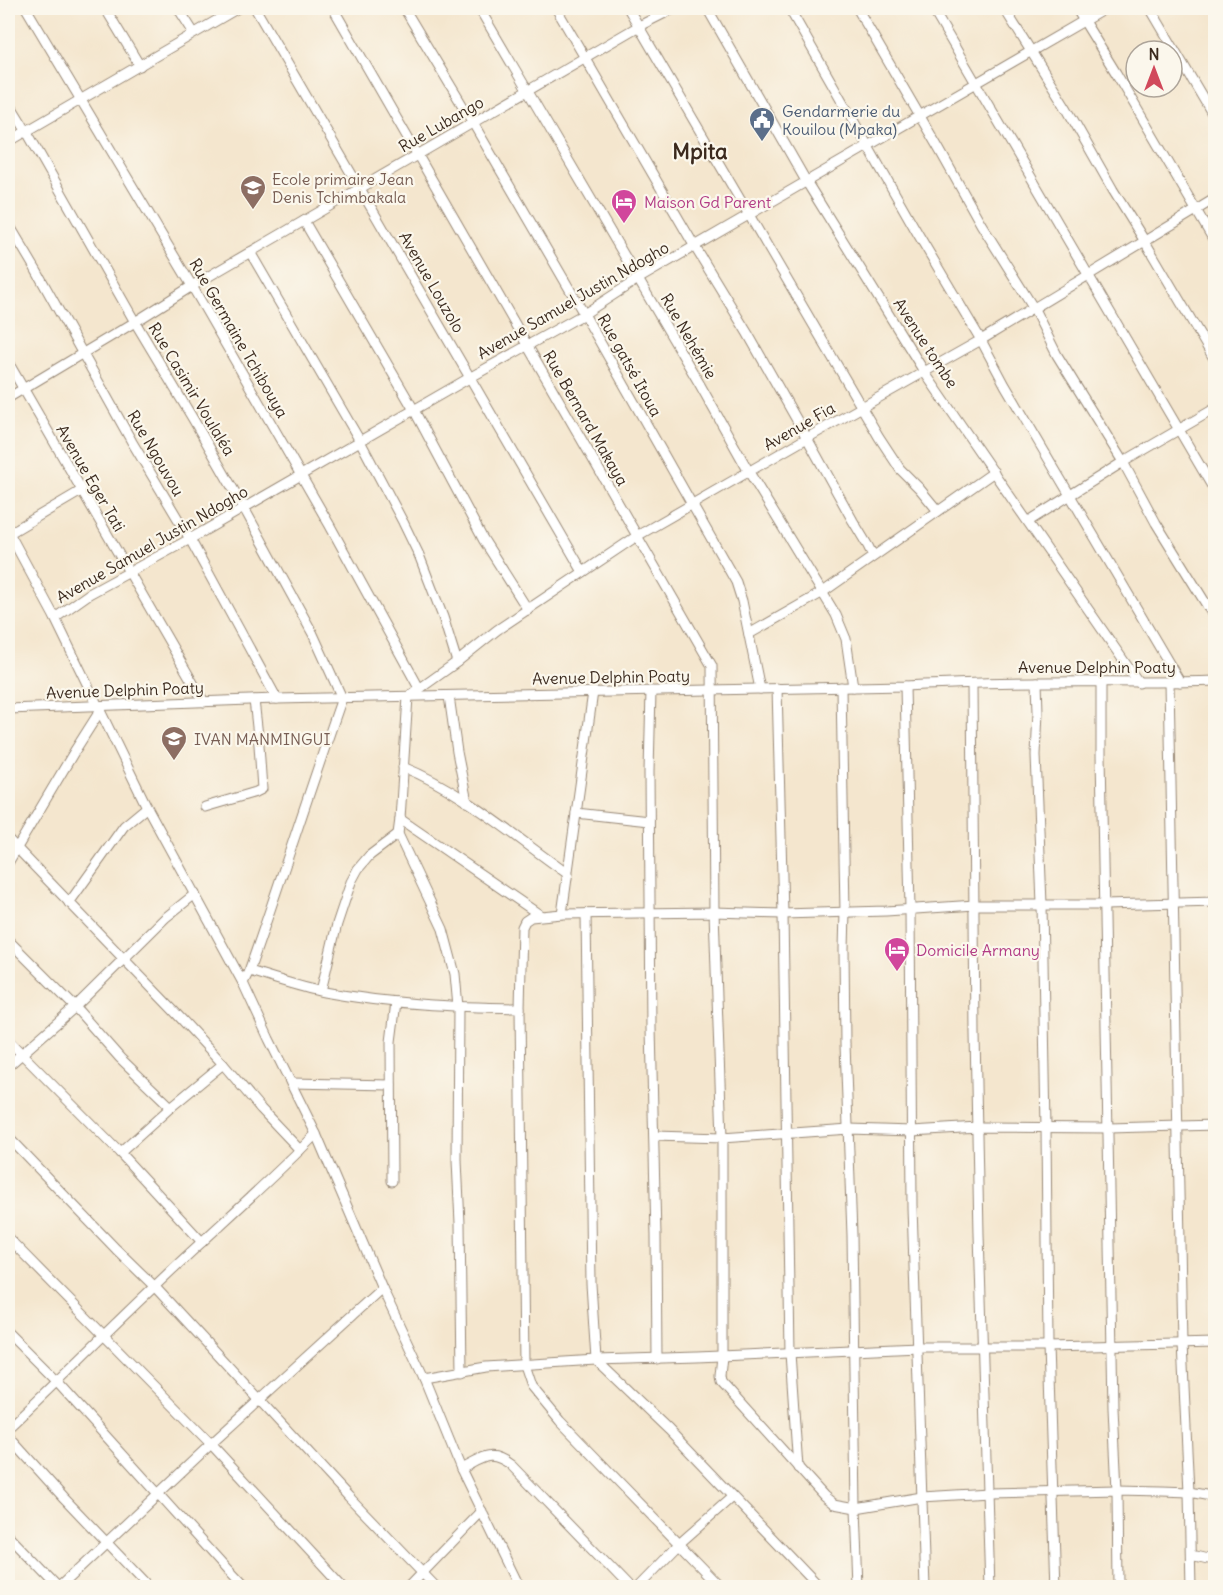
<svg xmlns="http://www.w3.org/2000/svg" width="1223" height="1595" viewBox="0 0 1223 1595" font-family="Delius,sans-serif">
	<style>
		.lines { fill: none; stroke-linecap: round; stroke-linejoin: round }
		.minor-casing { stroke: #988876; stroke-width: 11 }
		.minor { stroke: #fff; stroke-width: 9 }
		.labels { text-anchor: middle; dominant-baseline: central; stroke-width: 4.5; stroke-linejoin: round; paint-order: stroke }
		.service-label { font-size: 16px; fill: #4e5e75; stroke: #fbf7ec; text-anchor: start }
		.street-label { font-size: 16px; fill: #3b2a1e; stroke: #fbf7ec }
		.education-label { font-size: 16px; fill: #785e54; stroke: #fbf7ec; text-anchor: start }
		.hotel-label { font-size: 16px; fill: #b23c85; stroke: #fbf7ec; text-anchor: start }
		.district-label { font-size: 22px; font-weight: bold; fill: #3b2a1e; stroke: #fbf7ec }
	</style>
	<rect width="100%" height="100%" fill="#fbf7ec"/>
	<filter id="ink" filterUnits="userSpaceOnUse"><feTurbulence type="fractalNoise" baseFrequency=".0167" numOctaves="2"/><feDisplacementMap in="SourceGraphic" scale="12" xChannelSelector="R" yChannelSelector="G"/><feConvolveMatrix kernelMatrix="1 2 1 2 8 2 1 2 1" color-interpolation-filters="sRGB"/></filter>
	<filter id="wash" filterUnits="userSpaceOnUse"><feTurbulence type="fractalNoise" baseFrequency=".008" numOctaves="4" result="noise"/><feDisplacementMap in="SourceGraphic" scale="24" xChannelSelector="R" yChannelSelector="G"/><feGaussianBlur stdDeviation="1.35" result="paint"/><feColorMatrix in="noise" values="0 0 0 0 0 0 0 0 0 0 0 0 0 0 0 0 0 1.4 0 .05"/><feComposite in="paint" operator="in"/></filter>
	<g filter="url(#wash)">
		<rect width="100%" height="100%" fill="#f4e6ce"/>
	</g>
	<g filter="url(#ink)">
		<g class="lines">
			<defs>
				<g id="minor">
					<path d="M26,8l166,278 137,238 90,164"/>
					<path d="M105,8l35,58"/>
					<path d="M178,8l16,25"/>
					<path d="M255,8l328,564"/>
					<path d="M333,8l379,658 2,246 8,226v218l-2,20 1,6 103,114 10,8 22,4 66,-11 66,-4 129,-3 45,1 27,1 27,5"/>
					<path d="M404,8l69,115 111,191 152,268 6,19 18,88"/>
					<path d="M479,8l220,375 50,89 87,143 10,24 7,48"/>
					<path d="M556,8l139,239 53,87 59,104 46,83 15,25 5,10"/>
					<path d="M628,8l251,429 21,32 19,19 19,23"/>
					<path d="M707,8l99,173 119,192 214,310"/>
					<path d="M789,8l129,226 63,106 24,45 175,297"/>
					<path d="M857,8l82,141 42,75 53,85 23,46 66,107 33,61 60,97"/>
					<path d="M932,8l284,485"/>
					<path d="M1004,8l63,101 46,81 31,50 72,122"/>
					<path d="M1076,8l40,65 100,171"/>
					<path d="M1150,8l66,112"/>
					<path d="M8,101l19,31 108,190 58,97 51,89 69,126 29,64c-32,91 -61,182 -93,273l-6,12"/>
					<path d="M8,142l230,-134"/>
					<path d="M304,221l110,189 69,129 45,71"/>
					<path d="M8,223l28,47 96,172 58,97 87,160"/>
					<path d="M250,252l110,189 43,81 16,33 24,62 14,45"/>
					<path d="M8,362l196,340"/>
					<path d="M8,398l127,-76 57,-36 447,-260 36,-18"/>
					<path d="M1029,521l94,-59 93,-54"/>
					<path d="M8,531l47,87 92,189 96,176 26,56 47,95 66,154 42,90 37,91 58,119"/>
					<path d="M8,534l73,-43"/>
					<path d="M55,618l34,-24 101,-55 281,-162 113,-63 54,-35 468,-271"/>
					<path d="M749,634l74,-42 171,-120"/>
					<path d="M1037,682l1,30 -2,43 6,149 4,224 2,219 8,241"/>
					<path d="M1101,682v72l12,654 4,82 1,98"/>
					<path d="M1169,682l13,662 7,148 2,96"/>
					<path d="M972,684l3,350 4,200 11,354"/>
					<path d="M905,686l5,223 2,298 13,381"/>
					<path d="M841,687l4,225 -1,37 1,95 7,191 4,273 3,80"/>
					<path d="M777,688l6,226 7,439 8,115"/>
					<path d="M651,691l-2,81 2,256 5,208 1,123"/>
					<path d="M449,696l8,56 10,50"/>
					<path d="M8,709l269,-10 628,-13c44,-2 88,-4 132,-4 60,-1 119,1 179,-1"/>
					<path d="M403,767c60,24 112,70 165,107"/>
					<path d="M205,807l51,-15 6,-3 -3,-44 -5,-45"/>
					<path d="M576,813l73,8"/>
					<path d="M400,819l140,96"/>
					<path d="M8,839l165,171 50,54 38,45 39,41"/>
					<path d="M8,863l66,-111 26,-41"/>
					<path d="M69,903l55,-77 23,-19"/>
					<path d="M562,914l31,-222"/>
					<path d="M586,914l5,370 5,76 73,70 151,158"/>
					<path d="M8,940l67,67 45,51 51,49"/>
					<path d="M249,971c25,7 50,16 75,21 65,12 130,15 196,16"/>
					<path d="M321,991l16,-67 14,-42 7,-13 11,-13 29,-22"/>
					<path d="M8,1040l112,113 82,89"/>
					<path d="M8,1066l67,-59 90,-89 30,-24"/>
					<path d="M291,1083l100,2"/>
					<path d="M654,1136l68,2 127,-9 63,2 66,-4 131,1 107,-3"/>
					<path d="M8,1137l108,112 38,37 195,211 88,91"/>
					<path d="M120,1153l51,-46 52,-43"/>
					<path d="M392,1181l-1,-139 5,-40"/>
					<path d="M8,1238l203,206 133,144"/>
					<path d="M8,1333l49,49 170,188 17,18"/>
					<path d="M462,1372l-2,-149 -3,-62 1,-154 -3,-33 -12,-45 -45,-95 2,-15 8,-122 49,-35 40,-32 140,-94 170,-98 174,-98 235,-142"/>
					<path d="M424,1378l62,-11 110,-7 101,-3 221,-10h130l168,-4"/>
					<path d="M8,1428c50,-47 98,-96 148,-143 53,-51 109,-99 160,-151"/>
					<path d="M8,1436l56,62 86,90"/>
					<path d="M461,1469c22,-11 29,-20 50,-4l119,123"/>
					<path d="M8,1535l51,53"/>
					<path d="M1191,1555l25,6"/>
					<path d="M58,1588l153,-144 171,-156"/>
					<path d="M408,1588l74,-77"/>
					<path d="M636,1588l43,-44 53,-47"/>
					<path d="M722,1588l-162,-167 -29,-35 -7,-21 -4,-357 2,-81 3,-6 6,-4 31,-3 152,-2 69,2 103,-3 89,-6h129l112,-3"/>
				</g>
			</defs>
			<use href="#minor" class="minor-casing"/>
			<use href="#minor" class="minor"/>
		</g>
	</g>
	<defs>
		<symbol id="civic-pin" viewBox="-11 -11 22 30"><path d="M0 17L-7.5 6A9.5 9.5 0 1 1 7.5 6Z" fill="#5c6f8a" stroke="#fbf7ec"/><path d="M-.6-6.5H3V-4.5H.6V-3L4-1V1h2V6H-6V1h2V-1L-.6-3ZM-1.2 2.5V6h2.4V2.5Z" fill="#fff"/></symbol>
		<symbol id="school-pin" viewBox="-11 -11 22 30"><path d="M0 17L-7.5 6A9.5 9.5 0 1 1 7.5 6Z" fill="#8d6e63" stroke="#fbf7ec"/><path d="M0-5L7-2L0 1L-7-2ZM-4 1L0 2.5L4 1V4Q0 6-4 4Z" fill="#fff"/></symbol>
		<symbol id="hotel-pin" viewBox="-11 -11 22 30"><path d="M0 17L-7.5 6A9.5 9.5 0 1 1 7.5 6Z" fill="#d1479c" stroke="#fbf7ec"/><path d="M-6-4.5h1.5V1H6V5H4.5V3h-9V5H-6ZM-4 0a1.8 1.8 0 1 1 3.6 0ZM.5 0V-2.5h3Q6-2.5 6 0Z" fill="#fff"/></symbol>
		<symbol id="university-pin" viewBox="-11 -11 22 30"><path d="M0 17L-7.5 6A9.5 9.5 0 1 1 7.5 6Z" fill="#8d6e63" stroke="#fbf7ec"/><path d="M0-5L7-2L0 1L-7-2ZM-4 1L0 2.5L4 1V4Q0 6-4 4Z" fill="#fff"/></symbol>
	</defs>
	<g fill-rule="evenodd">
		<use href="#civic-pin" x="747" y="105" width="30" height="40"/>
		<use href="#school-pin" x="238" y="173" width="30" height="40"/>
		<use href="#hotel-pin" x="609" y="187" width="30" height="40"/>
		<use href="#university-pin" x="159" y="724" width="30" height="40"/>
		<use href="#hotel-pin" x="882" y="935" width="30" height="40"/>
	</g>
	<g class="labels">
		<g class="service-label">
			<text x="782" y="111">Gendarmerie du<tspan x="782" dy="18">Kouilou (Mpaka)</tspan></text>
		</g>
		<g class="street-label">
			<text transform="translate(441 124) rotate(-30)">Rue Lubango</text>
			<text transform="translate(432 282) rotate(60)">Avenue Louzolo</text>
			<text transform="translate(573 300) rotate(-30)">Avenue Samuel Justin Ndogho</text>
			<text transform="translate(689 336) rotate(60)">Rue Nehémie</text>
			<text transform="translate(239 338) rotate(60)">Rue Germaine Tchibouya</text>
			<text transform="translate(926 343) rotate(57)">Avenue tombe</text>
			<text transform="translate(630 365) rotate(61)">Rue gatsé Itoua</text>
			<text transform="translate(192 389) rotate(59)">Rue Casimir Voulaléa</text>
			<text transform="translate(586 418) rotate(60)">Rue Bernard Makaya</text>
			<text transform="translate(799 426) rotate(-30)">Avenue Fia</text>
			<text transform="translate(156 453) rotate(60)">Rue Ngouvou</text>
			<text transform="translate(91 478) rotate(60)">Avenue Eger Tati</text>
			<text transform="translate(152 544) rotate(-30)">Avenue Samuel Justin Ndogho</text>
			<text x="1097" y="667">Avenue Delphin Poaty</text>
			<text transform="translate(611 677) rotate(-1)">Avenue Delphin Poaty</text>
			<text transform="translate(125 690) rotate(-2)">Avenue Delphin Poaty</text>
		</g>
		<g class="education-label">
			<text x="272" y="179">Ecole primaire Jean<tspan x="272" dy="18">Denis Tchimbakala</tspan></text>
			<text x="194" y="739">IVAN MANMINGUI</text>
		</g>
		<g class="hotel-label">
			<text x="644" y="202">Maison Gd Parent</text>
			<text x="916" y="950">Domicile Armany</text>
		</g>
		<g class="district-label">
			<text x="700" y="151">Mpita</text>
		</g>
	</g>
	<rect width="1223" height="1595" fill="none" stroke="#fbf7ec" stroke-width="30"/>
	<g transform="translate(1154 69)"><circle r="28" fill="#fbf7ec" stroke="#aea59a" stroke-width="1.5"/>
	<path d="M0-4.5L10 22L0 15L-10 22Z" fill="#d1495b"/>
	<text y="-9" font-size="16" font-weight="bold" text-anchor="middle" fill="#3b2a1e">N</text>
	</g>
</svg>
